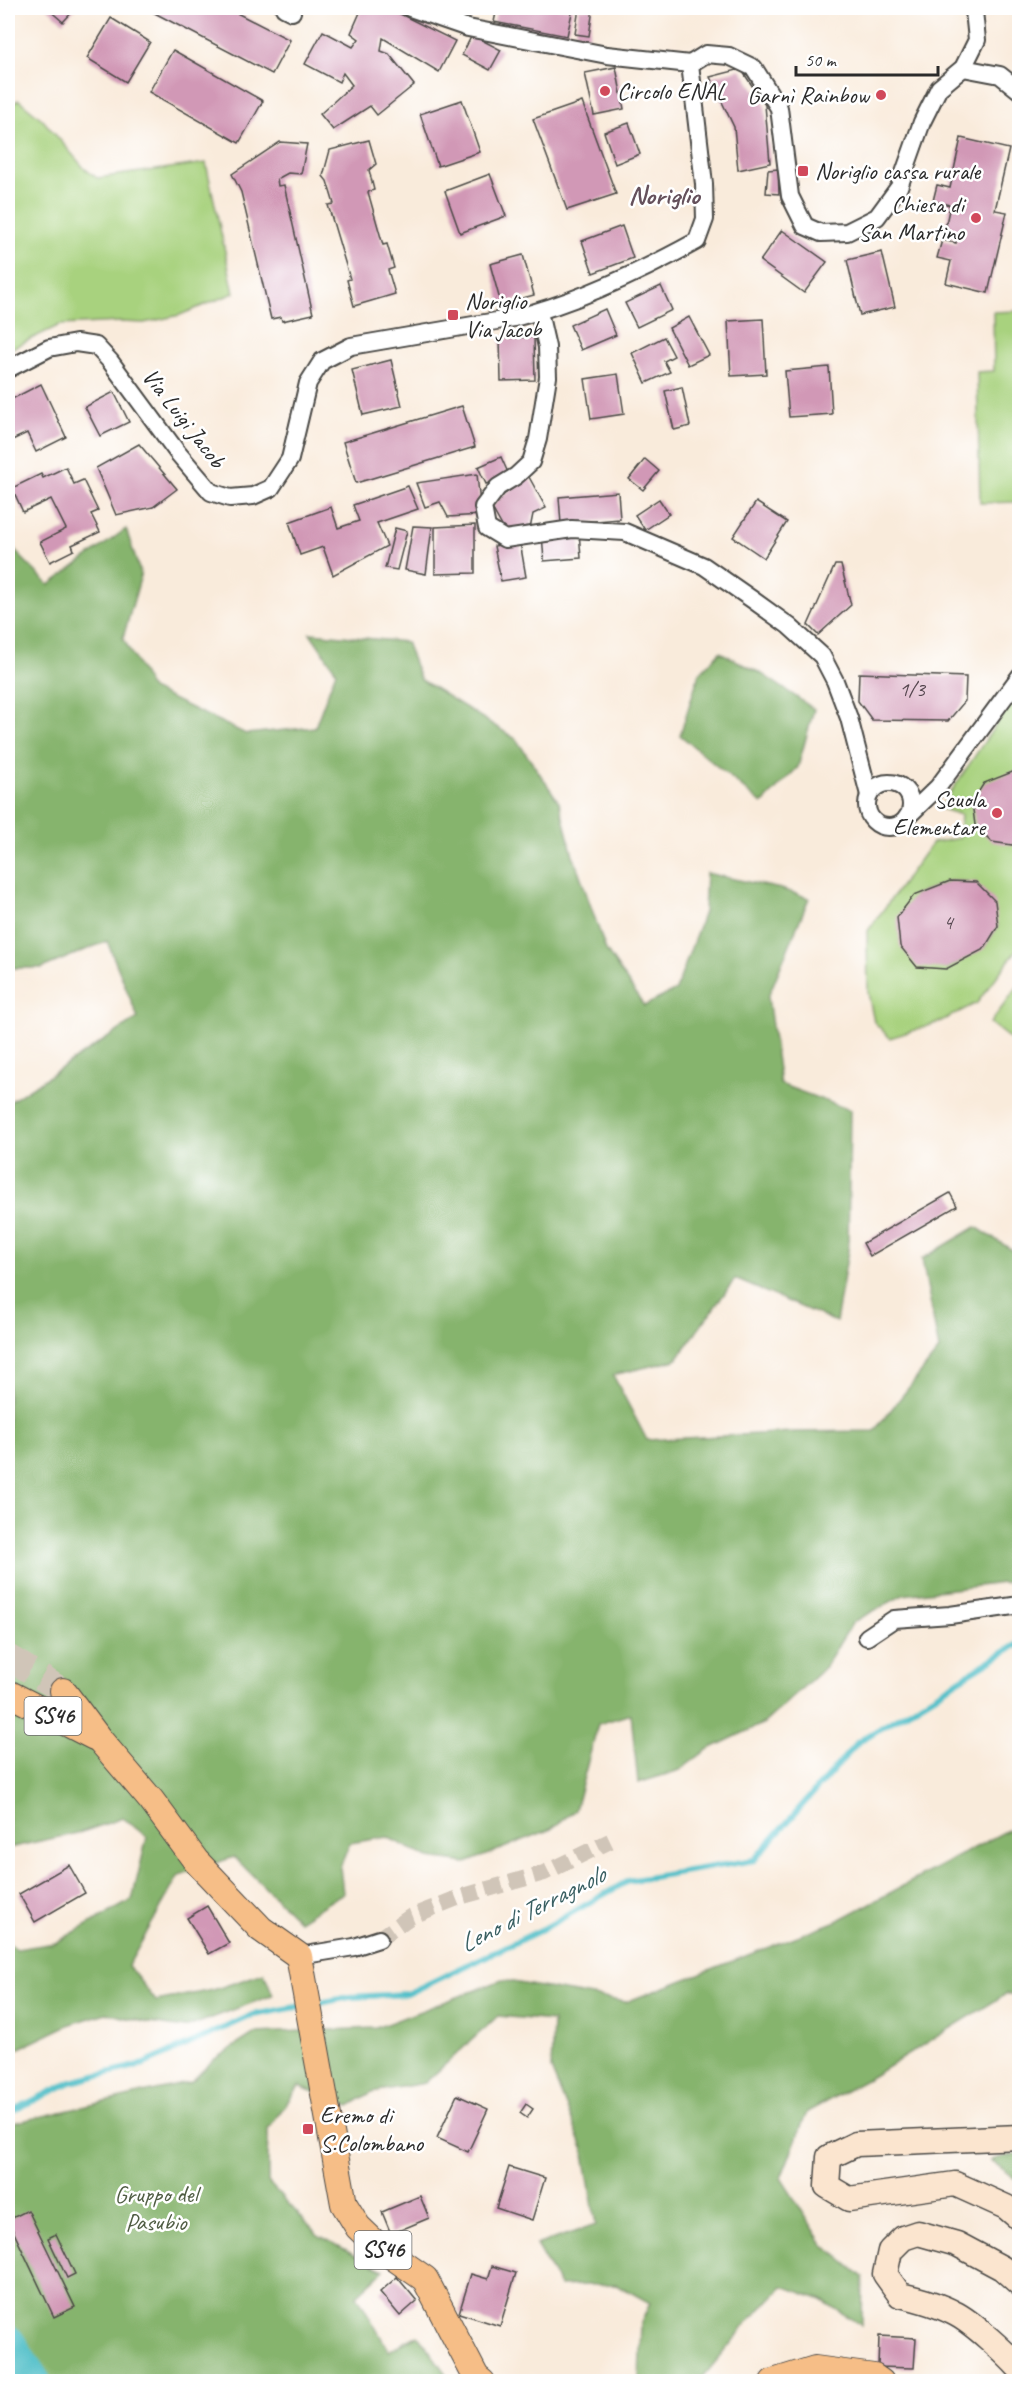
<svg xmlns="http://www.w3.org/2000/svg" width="1027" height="2389" viewBox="0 0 1027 2389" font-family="Caveat,sans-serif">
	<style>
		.green { fill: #a8d27e; stroke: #6a7e54; stroke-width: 1.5; fill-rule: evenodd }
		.forest { fill: #86b46d; stroke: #58704c; stroke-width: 1.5 }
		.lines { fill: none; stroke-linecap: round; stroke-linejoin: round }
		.stream { stroke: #52c0c9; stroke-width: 6 }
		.river { stroke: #52c0c9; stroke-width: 34 }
		.building { fill: #d198b6 }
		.street-tunnel { stroke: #d0c5b8; stroke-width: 16; stroke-dasharray: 16 8; stroke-linecap: butt }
		.primary-tunnel { stroke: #d0c5b8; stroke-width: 26; stroke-dasharray: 26 13; stroke-linecap: butt }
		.street-casing { stroke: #4a4845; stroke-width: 20 }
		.secondary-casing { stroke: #4a4845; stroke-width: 27 }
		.primary-casing { stroke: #4a4845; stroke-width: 28 }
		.street { stroke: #fff; stroke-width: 16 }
		.secondary { stroke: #fbe5cf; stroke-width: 24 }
		.primary { stroke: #f6be87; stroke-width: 26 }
		.poi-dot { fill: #d1495b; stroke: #fff; stroke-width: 2 }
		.labels { text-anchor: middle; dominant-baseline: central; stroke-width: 5; stroke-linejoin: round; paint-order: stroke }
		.number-label { font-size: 21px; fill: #54464e }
		.shield { fill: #fff; stroke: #6b6b6b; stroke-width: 1.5 }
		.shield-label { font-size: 22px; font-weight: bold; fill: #2b2b2b }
		.poi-label { font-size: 24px; fill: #2b2b2b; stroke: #fff; text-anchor: start }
		.street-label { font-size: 24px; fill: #2b2b2b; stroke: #fff }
		.park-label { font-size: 24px; fill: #505d44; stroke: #fff }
		.water-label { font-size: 26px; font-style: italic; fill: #395f62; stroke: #fff }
		.quarter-label { font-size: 27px; font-weight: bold; fill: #65515c; stroke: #fff }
	</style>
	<rect width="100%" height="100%" fill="#fff"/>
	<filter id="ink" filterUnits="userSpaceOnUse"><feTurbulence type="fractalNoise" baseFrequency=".0167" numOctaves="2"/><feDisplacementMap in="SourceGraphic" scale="12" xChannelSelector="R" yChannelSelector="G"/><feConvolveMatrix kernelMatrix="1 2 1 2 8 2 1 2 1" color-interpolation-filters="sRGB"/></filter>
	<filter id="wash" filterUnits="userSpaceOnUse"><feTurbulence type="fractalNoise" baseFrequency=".008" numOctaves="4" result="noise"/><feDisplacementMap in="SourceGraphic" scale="24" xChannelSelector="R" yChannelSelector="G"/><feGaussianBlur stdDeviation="1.35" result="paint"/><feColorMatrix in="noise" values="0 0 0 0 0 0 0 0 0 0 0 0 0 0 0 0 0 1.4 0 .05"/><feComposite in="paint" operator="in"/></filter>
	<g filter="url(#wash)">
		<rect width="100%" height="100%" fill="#f9ebdb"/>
		<g class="green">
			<path d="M19,100l23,19 42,49 13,10 109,-15 28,130 -54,22 -36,8 -23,-1 -61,3 -52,25v-245z"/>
			<path d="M1019,311v191l-39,1 -3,-131 17,-1 -1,-59z"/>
			<path d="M1019,690v257l-42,56 -40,20 -47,15 -16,-16 -6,-29 -1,-61 65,-89 27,-5 2,-23 -21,-7zM950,881l26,1 22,44 -14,22 -38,21 -32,-74z"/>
			<path d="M1019,985v61l-29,-23z"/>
		</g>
		<g class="forest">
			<path d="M126,529l15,46 -18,63 28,51 95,45 69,-7 21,-56 -26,-38 96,9 14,37 96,60 43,63 13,50 34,98 38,56 32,-16 28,-78 2,-39 75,16 28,9 -41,99 12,87 70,26 -2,141 -12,71 -101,-43 -59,81 -63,15 34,65 146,-8 81,-1 65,-81 -17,-91 54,-32 44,28 -1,326 -116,14 -50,27 -29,46 -60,55 -57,27 -27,20 -42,13 -7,-69 -33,10 -23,86 -24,19 -85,34 -37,-5 -42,-21 -37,6 -10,24 3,26 -44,28 -65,-64 -55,18 -51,91 28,35 57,-11 51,-17 9,22 -88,33 -36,-5 -43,-10 -38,12 -60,29v-111l9,6 38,-6 77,-43 15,-63 -24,-19 -41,14 -74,16v-745l130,-85 -31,-77 -65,27h-34v-424l41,41z"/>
			<path d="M720,652l42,22 52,35 -16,58 -36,37 -82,-69 19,-61z"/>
			<path d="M1019,1824v170h-13l-133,82 -66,36 -26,66 42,66 40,33 -1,49 -40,-26 -39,-14 -34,35 -45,55 -11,5 -50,1 -4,-3 2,-56 9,-20 -34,-19 -56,2 -24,-41 60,-20 -13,-77 -32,-79 2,-48 -55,-5 -73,67 -53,9 -23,14 -50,-20 -31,43v53l50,53 66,35 -27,25 32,56 29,-16 33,46h-443v-257l183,-42 22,-22 42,-27 121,-5 126,-48 124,22 213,-82z"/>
			<path d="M1019,2153v29l-28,-22z"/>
		</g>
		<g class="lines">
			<g class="stream">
				<path d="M315,2004l35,-7 57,-3 136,-65 85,-48 126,-21 104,-118 158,-97 4,1"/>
				<path d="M8,2113l63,-31 73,-18 109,-49 49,-9"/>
			</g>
			<path class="river" d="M8,2342l26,40"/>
		</g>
		<g id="blocks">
			<g class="building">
				<path d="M47,8h29l-13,14z"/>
				<path d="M145,8h82l63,32 -18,34z"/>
				<path d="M362,8h26l67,33 -16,31 -56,-34 -2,13 8,3 25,31 -37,30 -7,-9 -37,24 -13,-16 32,-29 -9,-12 -4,9 -34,-18 18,-33 30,16 6,-8 -8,-6z"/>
				<path d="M497,8h76l-6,28 -73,-14z"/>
				<path d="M579,8l14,1 -4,27 -14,-2z"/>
				<path d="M111,18l39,24 -24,40 -39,-24z"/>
				<path d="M472,35l29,15 -11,20 -28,-15z"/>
				<path d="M173,50l90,51 -24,42 -90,-51z"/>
				<path d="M616,67l8,42 -30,6 -9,-42z"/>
				<path d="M741,69l24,36 5,58 -32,7 -4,-43 -24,-50z"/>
				<path d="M462,100l18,52 -42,14 -18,-52z"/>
				<path d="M582,102l34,92 -49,16 -34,-91z"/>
				<path d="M629,123l11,31 -25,10 -11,-32z"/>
				<path d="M961,138l48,11 -14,61 12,2 -19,81 -42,-10 5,-22 -14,-3 5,-18 14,3v-3l-7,-6 -3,-10 4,-19 -17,-4 4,-16 13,3z"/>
				<path d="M369,140l7,24 -7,6 5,20 -6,2 15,53 4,-1 7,24 -6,2 7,24 -41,12 -7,-26 3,-1 -22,-74 6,-1 -7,-23 -4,-5 7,-26z"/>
				<path d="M280,142l27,2 -6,30 -13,-1 -11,6 1,7 6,-1 29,129 -31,7 -1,-4 -10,2 -30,-127 -9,-18z"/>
				<path d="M778,169l1,25 -13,-1 2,-23z"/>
				<path d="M490,174l16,42 -46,17 -15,-42z"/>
				<path d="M622,226l11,32 -40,15 -11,-32z"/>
				<path d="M782,230l45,32 -23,31 -44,-32z"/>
				<path d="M882,252l13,55 -35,8 -13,-55z"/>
				<path d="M523,255l11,40 -33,9 -11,-40z"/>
				<path d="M661,286l11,24 -35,17 -12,-24z"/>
				<path d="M605,309l11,26 -35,15 -11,-25z"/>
				<path d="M689,317l20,38 -21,10 -19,-37z"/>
				<path d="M763,319l3,55 -35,2 -3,-55z"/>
				<path d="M534,337l1,43 -34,1 -1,-43z"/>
				<path d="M664,337l10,19 -10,5 6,11 -24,11 -14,-30z"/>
				<path d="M391,360l11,46 -39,9 -11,-45z"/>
				<path d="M829,367l3,47 -43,3 -4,-46z"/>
				<path d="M618,374l6,40 -33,5 -6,-40z"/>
				<path d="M41,384l25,53 -30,15 -9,-19 -19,9v-41z"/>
				<path d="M682,387l8,39 -16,4 -9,-39z"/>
				<path d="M114,392l15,30 -29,14 -15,-29z"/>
				<path d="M462,406l13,41 -119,36 -13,-41z"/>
				<path d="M139,444l38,45 -24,18 -37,8 -20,-47z"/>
				<path d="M501,457l8,18 -23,9 -8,-17z"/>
				<path d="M645,459l14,12 -16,19 -14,-11z"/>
				<path d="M66,467l8,17 9,-4 15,31 -7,3 9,18 -28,13 2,5 -24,12 -10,-20 26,-13 -15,-30 -28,13 -11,-24 29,-14 2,4z"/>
				<path d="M477,474l4,41 -33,2 -8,-15 -15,5 -9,-24z"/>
				<path d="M529,477l17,31 -13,6 -3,15 -23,6 -15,-27 7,-10z"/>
				<path d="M408,486l10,23 -41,14 10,23 -54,29 -10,-28 -23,8 -11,-33 42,-15 7,21 21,-7 -6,-16z"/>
				<path d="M618,492l2,27 -59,5 -2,-27z"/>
				<path d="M659,499l10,15 -24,16 -10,-15z"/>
				<path d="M756,502l31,20 -23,36 -31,-21z"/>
				<path d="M475,525v48l-40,1v-47z"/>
				<path d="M413,526l19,1 -6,47 -21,-4z"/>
				<path d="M395,528l12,3 -10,39 -12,-2z"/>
				<path d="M579,531l2,27 -37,3 -2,-27z"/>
				<path d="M520,542l6,35 -25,4 -7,-35z"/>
				<path d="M835,565h6l10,40 -33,30 -10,-10z"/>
				<path d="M859,673l107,4 -1,24 -17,20 -76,-1 -14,-19z"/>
				<path d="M1020,769v74l-8,2 -20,-3 -17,-17 -3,-23 12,-19z"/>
				<path d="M950,881l26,1 19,19 3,25 -14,23 -38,20 -29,-2 -17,-21 -3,-29 17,-22z"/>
				<path d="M950,1193l7,13 -87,50 -7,-13z"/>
				<path d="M69,1865l16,28 -50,29 -16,-28z"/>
				<path d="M207,1906l22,37 -20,11 -22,-36z"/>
				<path d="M457,2095l31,14 -20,43 -31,-14z"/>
				<path d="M526,2104l7,5 -6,9 -7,-5z"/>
				<path d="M509,2167l36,11 -13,42 -36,-12z"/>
				<path d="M420,2196l9,22 -38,16 -9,-22z"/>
				<path d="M28,2210l47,97 -21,10 -46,-97z"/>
				<path d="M56,2234l19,40 -8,4 -19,-40z"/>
				<path d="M492,2266l24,7 -16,53 -41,-13 12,-39 17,5z"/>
				<path d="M397,2277l20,24 -17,15 -20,-24z"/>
				<path d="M879,2336l37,2 -2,30 -36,-1z"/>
			</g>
		</g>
	</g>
	<g filter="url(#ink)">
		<use href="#blocks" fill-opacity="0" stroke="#4a4845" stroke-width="1.5"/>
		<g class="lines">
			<path class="street-tunnel" d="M379,1939l31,-22 50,-20 84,-24 66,-32"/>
			<path class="primary-tunnel" d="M8,1657l55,34"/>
			<defs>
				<g id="street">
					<path d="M284,8l8,4"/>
					<path d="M410,8l58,20 139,27 83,9"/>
					<path d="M690,64l16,-10 23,2 25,12 25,40 11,88 15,30 16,7 26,-1 30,-15 22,-30 23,-65 17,-34 24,-20 14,-28 -3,-29 -2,-3"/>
					<path d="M963,68l37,7 20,16"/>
					<path d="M539,312l8,35 1,30 -10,62 -7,23 -15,14 -18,11 -15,20 4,21 18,11 67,-10 53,3 79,34 49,34 36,26 33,30 13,25 14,37 20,77"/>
					<path d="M8,369l41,-21 27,-5 20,3 14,15 67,91 34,40 19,6 23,-2 18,-8 19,-29 18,-76 14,-22 29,-15 163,-28c64,-16 125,-45 183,-77l8,-22 -1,-35 -14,-120"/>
					<circle cx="889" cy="805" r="22"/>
					<path d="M907,817l31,-30 82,-111"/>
					<path d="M867,1637l27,-18 56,-4 70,-10"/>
					<path d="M299,1956l55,-9 25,-8"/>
				</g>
				<g id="secondary">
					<path d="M1020,2137l-164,7 -27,13 -2,29 22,13 106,-15 51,23 14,12"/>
					<path d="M1020,2284l-18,-16 -45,-24 -39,-11 -15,5 -13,13 -5,23 15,21c18,4 37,9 54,18 17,8 53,41 66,56"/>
				</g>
				<g id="primary">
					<path d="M63,1691l36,48 52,61 45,61 65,68 38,27 45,248 14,23 21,20 46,32 51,98 6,5"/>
					<path d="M8,1693l86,44"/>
					<path d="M773,2382l42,-13 59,8 7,5"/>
				</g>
			</defs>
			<use href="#street" class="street-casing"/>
			<use href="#secondary" class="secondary-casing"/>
			<use href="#primary" class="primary-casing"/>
			<use href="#street" class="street"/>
			<use href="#secondary" class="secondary"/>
			<use href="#primary" class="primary"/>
		</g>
	</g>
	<g class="poi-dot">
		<circle cx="605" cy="91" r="6"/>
		<circle cx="881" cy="95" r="6"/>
		<rect x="797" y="165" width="12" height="12" rx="3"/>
		<circle cx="976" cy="218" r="6"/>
		<rect x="447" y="309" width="12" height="12" rx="3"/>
		<circle cx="997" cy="813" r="6"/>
		<rect x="302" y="2123" width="12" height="12" rx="3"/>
	</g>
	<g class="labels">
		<g class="number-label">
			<text x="912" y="689">1/3</text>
			<text x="948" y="922">4</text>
		</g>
		<g class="shield">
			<rect x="24.5" y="1697" width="57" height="38" rx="4.5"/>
			<rect x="354.5" y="2231" width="57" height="38" rx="4.5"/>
		</g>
		<g class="shield-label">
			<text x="53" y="1716">SS46</text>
			<text x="383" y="2250">SS46</text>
		</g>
		<g class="poi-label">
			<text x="617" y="91">Circolo ENAL</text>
			<text x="869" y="95" text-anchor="end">Garnì Rainbow</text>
			<text x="815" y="171">Noriglio cassa rurale</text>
			<text x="964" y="204" text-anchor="end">Chiesa di<tspan x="964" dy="28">San Martino</tspan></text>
			<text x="465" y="301">Noriglio<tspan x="465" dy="28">Via Jacob</tspan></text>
			<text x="985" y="799" text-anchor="end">Scuola<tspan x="985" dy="28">Elementare</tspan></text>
			<text x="320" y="2115">Eremo di<tspan x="320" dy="28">S.Colombano</tspan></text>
		</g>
		<g class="street-label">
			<text transform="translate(184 418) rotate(52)">Via Luigi Jacob</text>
		</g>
		<g class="park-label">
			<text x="156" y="2194">Gruppo del<tspan x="156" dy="28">Pasubio</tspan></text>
		</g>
		<g class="water-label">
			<text transform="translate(532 1909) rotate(-27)">Leno di Terragnolo</text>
		</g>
		<g class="quarter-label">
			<text x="664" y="195">Noriglio</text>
		</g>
	</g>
	<rect width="1027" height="2389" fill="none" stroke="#fff" stroke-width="30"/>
	<path d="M796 66v9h142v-9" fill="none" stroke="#2b2b2b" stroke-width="3"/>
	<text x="805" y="66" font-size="18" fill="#2b2b2b" stroke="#ffffff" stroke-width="4.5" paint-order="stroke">50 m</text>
</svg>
